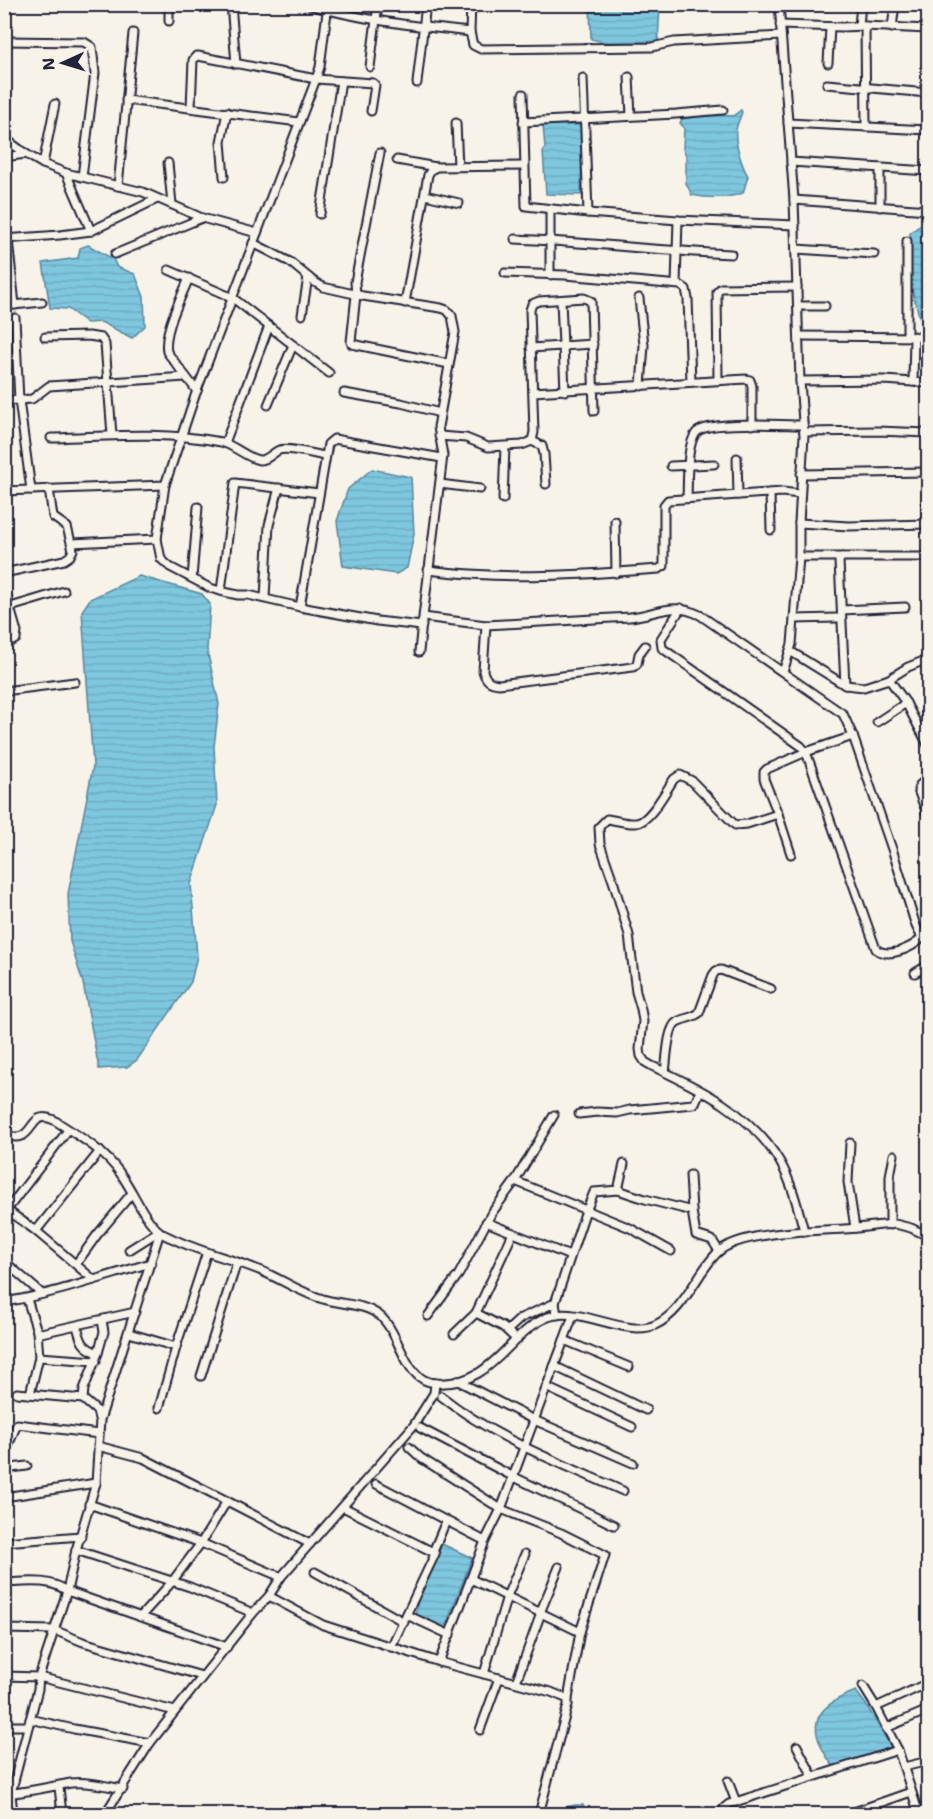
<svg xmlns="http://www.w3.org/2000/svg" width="933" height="1819" viewBox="0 0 933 1819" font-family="'Shantell Sans',sans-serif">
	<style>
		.water { fill: url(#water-rules); stroke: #59859d; stroke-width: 1.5 }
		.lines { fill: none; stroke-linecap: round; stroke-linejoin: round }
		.street-casing { stroke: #22223b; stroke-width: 11 }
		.street { stroke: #f7f3e8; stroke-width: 7 }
	</style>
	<defs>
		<pattern id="water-rules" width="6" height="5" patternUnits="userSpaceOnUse" patternTransform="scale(1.5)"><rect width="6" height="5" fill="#7ec7df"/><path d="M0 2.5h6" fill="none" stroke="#6dabc0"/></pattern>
	</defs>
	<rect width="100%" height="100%" fill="#f7f3e8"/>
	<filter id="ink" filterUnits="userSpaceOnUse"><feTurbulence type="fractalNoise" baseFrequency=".0167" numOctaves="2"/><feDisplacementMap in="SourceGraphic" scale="12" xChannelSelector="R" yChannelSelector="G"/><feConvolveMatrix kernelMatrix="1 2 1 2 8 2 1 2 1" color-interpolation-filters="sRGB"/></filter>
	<g filter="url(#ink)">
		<g class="water">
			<path d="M590,5h70l-2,38 -32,4 -35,-8z"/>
			<path d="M741,110l1,2c-2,6 -5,12 -6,18 -2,11 6,37 12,46l-5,17c-18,6 -33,6 -51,2l-6,-12v-28l-3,-6 1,-21 -4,-5 2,-4c18,-3 33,-5 51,-3z"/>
			<path d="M543,124l35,1 3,2 1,21 -1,47 -35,-1 -3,-42 2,-4z"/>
			<path d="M928,219v108l-6,-1 -10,-36 -2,-57z"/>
			<path d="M88,245l25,14 4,8 18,7 9,23 1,29 -13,12 -31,-16 -14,1 -19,-14 -18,-1 -7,-45 35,-5 2,-10z"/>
			<path d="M372,469l39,8 3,57 -7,34 -11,6 -53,-8 -6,-45 11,-32z"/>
			<path d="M139,576l63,18 8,10 -3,46 12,54 -5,43 3,58 -26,79 6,72 -6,26 -54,78 -10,7 -28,2 -16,-86 -13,-42 -2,-47 25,-128 -11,-155 8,-12z"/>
			<path d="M442,1544l30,14 -27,70 -30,-12 4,-21z"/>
			<path d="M856,1691l11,15 24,41 -11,6 -22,8 -25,5c-28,-38 -21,-59 23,-75z"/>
			<path d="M575,1805h8l5,9h-27l5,-7z"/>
		</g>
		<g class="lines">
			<defs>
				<g id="street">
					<path d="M231,4l5,60"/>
					<path d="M306,4c53,16 109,22 164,28l3,13 8,4 171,-2 22,-5 107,-6"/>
					<path d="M779,4l15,196 6,181 4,54 -5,88v34l-5,62 -2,25 -9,28"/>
					<path d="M471,6l16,-2"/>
					<path d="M169,21v-17"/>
					<path d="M780,25l62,2 23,-1 63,3"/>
					<path d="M859,26l2,-22"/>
					<path d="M865,26l1,101"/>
					<path d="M892,28l3,-24"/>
					<path d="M470,32l1,-28"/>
					<path d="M4,41l80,1 8,5 3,26 -13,104"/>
					<path d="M828,63l2,-36"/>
					<path d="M370,67l8,-63"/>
					<path d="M629,77l2,39"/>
					<path d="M583,78l5,135"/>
					<path d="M417,83l9,-79"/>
					<path d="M827,84l101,9"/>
					<path d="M523,94l3,112 62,7 90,7 117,5"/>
					<path d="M126,100l173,22"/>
					<path d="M191,107l2,-47 3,-4h2l118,23 57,4 2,2 -4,26"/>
					<path d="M523,122l153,-8 47,-4"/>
					<path d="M456,123l2,43"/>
					<path d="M788,123l140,7"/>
					<path d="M4,135l3,5 19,14 17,10 23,9 77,19 59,26 55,15"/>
					<path d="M380,153l-25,129 1,13 -5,47 1,2 97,20"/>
					<path d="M4,157l22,-3"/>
					<path d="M397,160l39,7"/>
					<path d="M791,162l137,9"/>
					<path d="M168,163l4,41"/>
					<path d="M43,164l12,-60"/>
					<path d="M66,173l25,58"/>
					<path d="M224,177l-3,-35 6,-30"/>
					<path d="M118,186l15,-153"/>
					<path d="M425,195l34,8"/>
					<path d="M794,200l134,10"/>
					<path d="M880,207v-39"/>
					<path d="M550,209v66"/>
					<path d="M320,214l21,-133"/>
					<path d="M4,239l56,-4 31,-4 66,-32"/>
					<path d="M8,239l7,66"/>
					<path d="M515,239c72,3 144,12 216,15"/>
					<path d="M907,241v95"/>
					<path d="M253,243l37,19 23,19 10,6 40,9 78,12 6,2 5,6 3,16 -17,95 5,28 -1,9 -19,153 63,8 144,-8c29,-3 41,-16 70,-2l143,99 10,22 40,116 23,74 6,12 6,1"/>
					<path d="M796,249l78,5"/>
					<path d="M115,254l87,-36"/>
					<path d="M169,270l64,28 96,75"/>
					<path d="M505,273l60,2 115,10 6,4 2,10 3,83"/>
					<path d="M189,278c-8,20 -26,54 -22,74l30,39"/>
					<path d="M676,284l2,-64"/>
					<path d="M639,298l5,47 -3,41"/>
					<path d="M561,300l4,91"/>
					<path d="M405,303l21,-117 2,-11 3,-5 5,-3 88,-1"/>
					<path d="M4,306l38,-4"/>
					<path d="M798,306h27"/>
					<path d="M302,315l6,-38"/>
					<path d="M15,318l4,82 12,90"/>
					<path d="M800,336l128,1"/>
					<path d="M45,337l44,-1 12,2 4,6 7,91"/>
					<path d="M531,348l62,-4"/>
					<path d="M718,380l-1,-88 4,-4 76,-1"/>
					<path d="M800,381l84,-1 44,3"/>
					<path d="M913,382l1,-46"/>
					<path d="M533,392l213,-13 4,1 2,6v39"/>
					<path d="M344,393l57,10 39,10"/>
					<path d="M4,401l28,-2 17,-13 137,-9"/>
					<path d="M268,405l25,-60"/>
					<path d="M804,432l74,-1 50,2"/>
					<path d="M439,436l27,2 22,9 34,-2 10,-4 2,-9 -4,-122 2,-6 7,-3 45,-3 7,3 3,110"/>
					<path d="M51,438c57,-2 115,-7 170,4 13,3 26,16 38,18 8,1 13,-7 20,-10 10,-3 35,4 46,6"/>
					<path d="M532,441l10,5 2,8 2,30"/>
					<path d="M225,443l44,-117"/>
					<path d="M737,458l1,37"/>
					<path d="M671,466l43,-2"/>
					<path d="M801,474l127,-2"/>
					<path d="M440,484l40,5"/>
					<path d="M4,491l161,-6 31,-92 120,-314 4,-12 8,-63"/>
					<path d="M770,493l1,37"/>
					<path d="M687,498c1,-17 -1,-52 9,-65 9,-13 89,-8 107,-8"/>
					<path d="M503,499l2,-52"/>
					<path d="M615,521l1,52"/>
					<path d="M799,523l50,3 79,-2"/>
					<path d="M926,524l1,-52"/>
					<path d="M157,539l4,20 9,8 40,21 14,4 14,3h10l52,12 77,14 45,5"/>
					<path d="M72,543l85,-4 8,-54"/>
					<path d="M799,557h43"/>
					<path d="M428,570c76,10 155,5 231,-1l5,-3v-61l4,-5 114,-8 18,2"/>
					<path d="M4,573l60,-13 6,-4 3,-6 -6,-23 -14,-10 -4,-28"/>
					<path d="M192,578l6,-71"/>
					<path d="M4,587l13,45 -1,7 -12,6"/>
					<path d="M221,591l14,-108 84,10"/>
					<path d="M265,598l4,-73 10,-37"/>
					<path d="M300,607l28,-163 6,-5 108,19"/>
					<path d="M681,608l-20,31 1,9 139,98 5,6 70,197c12,10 36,-1 46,-11"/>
					<path d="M4,609l60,-18"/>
					<path d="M842,610l63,-3"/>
					<path d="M794,619l43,-1"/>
					<path d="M486,625l-3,46c3,10 7,12 16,13l134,-17 4,-3 2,-10 6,-8"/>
					<path d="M790,651l55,34 19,2 25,-8 17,24 22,42"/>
					<path d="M419,652l3,-30"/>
					<path d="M889,679l19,-12 20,-8"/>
					<path d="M845,685l-6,-124 3,-4h86"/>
					<path d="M4,691l71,-9"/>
					<path d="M877,722l29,-19"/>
					<path d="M928,778l-8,7 -2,5 10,26"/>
					<path d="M778,814l-31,10 -12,1 -43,-44 -12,-6 -6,4c-8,11 -24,43 -38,44 -9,1 -20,-3 -29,-4l-8,8 1,17 14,40 15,51 7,57 5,17 2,12 -3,28 1,7 4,6 7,4c49,23 99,47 128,96 12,21 18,46 24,69"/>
					<path d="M791,854l-13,-40 -14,-35v-7l3,-3 39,-17 47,-16"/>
					<path d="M915,973l13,-8"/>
					<path d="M665,1072c2,-11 2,-44 12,-50 7,-4 16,-4 22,-9l14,-38 3,-4 5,-1 50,19"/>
					<path d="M579,1114l18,-2 20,1 13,-3 63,-6 2,-1 5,-12"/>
					<path d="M4,1134c33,14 22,-27 50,-14 23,15 50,30 66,53 14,19 22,44 40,59 5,4 12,6 18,9 26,12 54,18 81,29 21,8 41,23 64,29 19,6 41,4 57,17 22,19 23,65 56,67 61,4 73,-57 119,-68 28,-6 73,22 100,10 29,-13 41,-51 62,-72 22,-22 97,-22 127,-24 17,-1 34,-4 51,-5l16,4 17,8"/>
					<path d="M850,1143l-2,39 7,46"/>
					<path d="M690,1175l2,36 4,24 16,5 7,11"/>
					<path d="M515,1181l115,47 41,23"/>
					<path d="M618,1190l27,9 47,12"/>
					<path d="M4,1208l32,23 58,49"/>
					<path d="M7,1210l61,-80"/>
					<path d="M486,1222l84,34"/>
					<path d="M890,1225v-49l4,-21"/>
					<path d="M36,1231l64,-80"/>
					<path d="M129,1250l30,-19"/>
					<path d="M4,1261l38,33"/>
					<path d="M76,1264l21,-29 35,-42"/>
					<path d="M27,1299l10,32 4,2 94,-21"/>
					<path d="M4,1302c51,-8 98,-25 147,-39"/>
					<path d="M476,1313l37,-80"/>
					<path d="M557,1315l-2,-12 29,-87 10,-24 24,-2 6,-26"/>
					<path d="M428,1316l31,-42 32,-60 24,-33 39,-66"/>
					<path d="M77,1326c4,15 5,21 21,27l6,-21 -2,-12"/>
					<path d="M508,1330l13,-12 34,-15"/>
					<path d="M129,1333l47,14"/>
					<path d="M454,1334l22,-21 27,14 14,13"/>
					<path d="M564,1340l65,27"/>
					<path d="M98,1353l-14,36 -1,10 14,12 2,8"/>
					<path d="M39,1357l57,4"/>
					<path d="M554,1366l92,44"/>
					<path d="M201,1376l36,-114"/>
					<path d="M458,1381l76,39 99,43"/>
					<path d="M546,1387l86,40"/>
					<path d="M17,1393l66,6"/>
					<path d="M30,1394l9,-37 -2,-26"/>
					<path d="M441,1396c54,43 120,67 182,95"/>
					<path d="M159,1408l18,-64 30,-92"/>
					<path d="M420,1428l92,48 102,49"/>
					<path d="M98,1446l45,12 84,43"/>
					<path d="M409,1447l12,11 80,51 60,24 44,22 -25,77 -12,67"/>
					<path d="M4,1456l13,-32 82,10"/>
					<path d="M4,1469l23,-3"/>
					<path d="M376,1484l109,57"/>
					<path d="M4,1497l92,-14"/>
					<path d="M89,1504l112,39 -30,40 -31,34"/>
					<path d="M343,1507l90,45 2,2 -44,93"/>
					<path d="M4,1542l77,-6"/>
					<path d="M76,1550l114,37 63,26"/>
					<path d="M433,1552l13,-31"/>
					<path d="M315,1572l89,50"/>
					<path d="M281,1577l-80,-34 26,-42 83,43"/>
					<path d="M471,1579l109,53"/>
					<path d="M4,1583c22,-1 45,-5 63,8l160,56"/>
					<path d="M269,1596l54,29 116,37 112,30 17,7v6l-29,109"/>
					<path d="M540,1613l19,-46"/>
					<path d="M407,1615l43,20"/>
					<path d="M4,1629l50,1 29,12 119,34"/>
					<path d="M439,1662l46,-121 16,-32 72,-193"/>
					<path d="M484,1674l23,-78 18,-42"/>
					<path d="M4,1676l35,1 136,34"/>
					<path d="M516,1682l25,-69"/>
					<path d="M863,1686l13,21 22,43 21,64"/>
					<path d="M876,1707l52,-24"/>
					<path d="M30,1719l44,10 76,14"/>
					<path d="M4,1726h24"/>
					<path d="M886,1728l42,-18"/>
					<path d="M480,1730l19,-52"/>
					<path d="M797,1746l16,31"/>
					<path d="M904,1767l24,-6"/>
					<path d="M728,1781l8,21"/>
					<path d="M59,1787l3,27"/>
					<path d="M4,1794c23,-2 45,-7 67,-11 17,-2 35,3 52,6"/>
					<path d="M918,1812l10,-4"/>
					<path d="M13,1814l-2,-21 27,-104 1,-12 28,-86 9,-41 20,-67 4,-63 60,-188"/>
					<path d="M105,1814l45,-71 103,-130 16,-17 12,-19 133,-152 20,-32 1,-10"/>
					<path d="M723,1814l1,-6 5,-4 169,-54"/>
					<path d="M848,1814l63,-22"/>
				</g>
			</defs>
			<use href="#street" class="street-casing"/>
			<use href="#street" class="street"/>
		</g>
	</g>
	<rect width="933" height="1819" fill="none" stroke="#f7f3e8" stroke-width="24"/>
	<rect x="12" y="12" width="909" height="1795" fill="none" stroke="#22223b" stroke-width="2" filter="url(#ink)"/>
	<g transform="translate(63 63) rotate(266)" stroke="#f7f3e8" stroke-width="4.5" paint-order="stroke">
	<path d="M0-4.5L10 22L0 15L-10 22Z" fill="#22223b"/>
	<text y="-9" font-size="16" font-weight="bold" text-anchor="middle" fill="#22223b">N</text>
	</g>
</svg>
